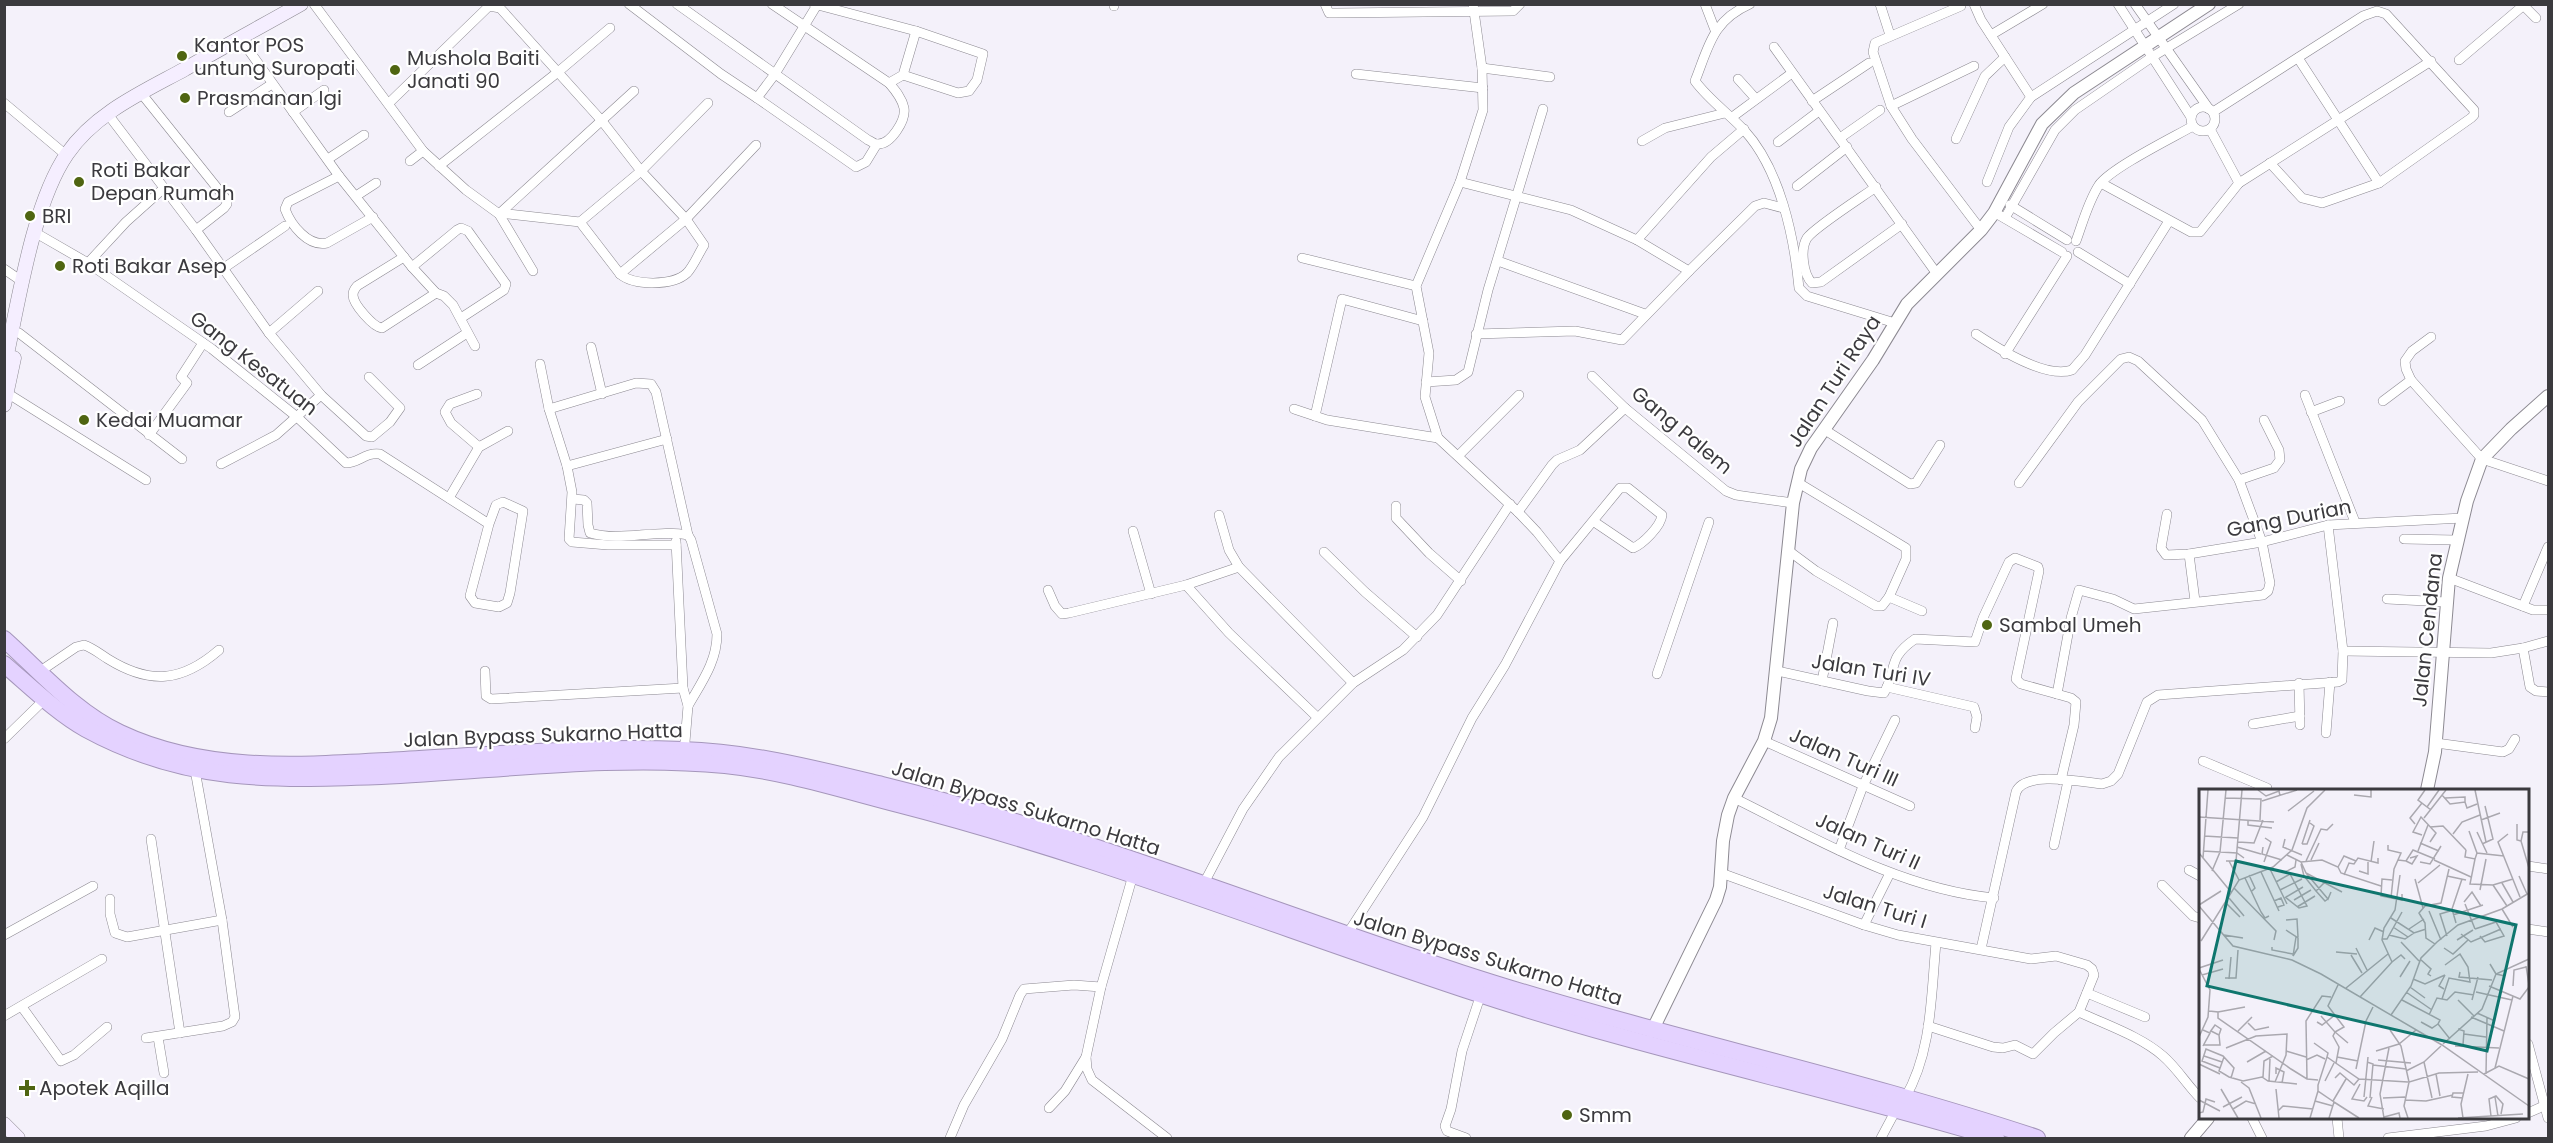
<svg xmlns="http://www.w3.org/2000/svg" width="2553" height="1143" viewBox="0 0 2553 1143" font-family="Poppins,sans-serif">
	<style>
		.lines { fill: none; stroke-linecap: round; stroke-linejoin: round }
		.minor-casing { stroke: #8c8991; stroke-width: 10 }
		.tertiary-casing { stroke: #8c8991; stroke-width: 14 }
		.secondary-casing { stroke: #8c8991; stroke-width: 15 }
		.trunk-casing { stroke: #a596bb; stroke-width: 18 }
		.minor { stroke: #fff; stroke-width: 9 }
		.tertiary { stroke: #fff; stroke-width: 12 }
		.secondary { stroke: #f5eeff; stroke-width: 14 }
		.trunk { stroke: #e4d2ff; stroke-width: 16 }
		.poi-dot { fill: #4f6511; stroke: #fff; stroke-width: 2 }
		.labels { text-anchor: middle; dominant-baseline: central; stroke-width: 4.5; stroke-linejoin: round; paint-order: stroke }
		.poi-label { font-size: 20px; fill: #3b3a3e; stroke: #fff; text-anchor: start }
		.street-label { font-size: 20px; fill: #3b3a3e; stroke: #fff }
		.inset-road { fill: none; stroke: #aaa8af; stroke-width: 1.5 }
		.view { fill: #0f766e; fill-opacity: 0.15; stroke: #0f766e; stroke-width: 3 }
		.inset-edge { fill: none; stroke: #3b3a3e; stroke-width: 3 }
	</style>
	<rect width="100%" height="100%" fill="#f4f1fa"/>
	<g class="lines">
		<defs>
			<g id="minor">
				<path d="M314,4l109,147 43,39 33,24 34,57"/>
				<path d="M629,4l92,70 36,24"/>
				<path d="M677,4l191,136c3,1 6,4 9,4 14,1 29,-24 27,-36 -2,-10 -9,-18 -15,-25"/>
				<path d="M772,4l117,79 14,-8 13,-44"/>
				<path d="M814,4l102,27 67,23 -6,26 -8,11 -11,2 -55,-18"/>
				<path d="M1325,4l4,9h7l177,-2 7,-7"/>
				<path d="M1473,4l9,64 1,42 -23,72 -44,104 13,67 -4,44 13,41 80,74 19,20 23,29"/>
				<path d="M1705,4l10,26"/>
				<path d="M1750,4c-38,17 -41,42 -55,77 14,19 33,32 49,49 36,39 50,106 55,158l8,8 88,27"/>
				<path d="M1880,4l10,31"/>
				<path d="M1974,4l7,16 50,77"/>
				<path d="M2118,4l73,113"/>
				<path d="M2135,4l74,105"/>
				<path d="M2522,4l14,14"/>
				<path d="M817,5l-42,69 -18,24 99,69 10,-5 11,-18"/>
				<path d="M1114,6v-2"/>
				<path d="M1961,6l-86,37 -2,9 18,54 21,33 69,91"/>
				<path d="M1991,35l52,-31"/>
				<path d="M240,38l99,138 73,91 24,26 8,3 9,9 22,41"/>
				<path d="M1774,47l163,227"/>
				<path d="M2298,58l81,125"/>
				<path d="M2459,60l66,-56"/>
				<path d="M1482,68l68,9"/>
				<path d="M1356,74l127,14"/>
				<path d="M1738,79l18,20"/>
				<path d="M141,93l85,106 1,5 -3,4 -28,22"/>
				<path d="M1812,101l57,-38"/>
				<path d="M4,103l62,52"/>
				<path d="M389,103l96,-93 4,-4 11,2 102,113 39,50 45,48 18,26c-5,8 -11,22 -17,28 -14,13 -53,13 -67,1l-40,-52 -72,-8 -5,-3"/>
				<path d="M1891,106l83,-40"/>
				<circle cx="2203" cy="119" r="12"/>
				<path d="M229,112l43,-28"/>
				<path d="M293,112l31,-22"/>
				<path d="M2213,112l150,-96 14,-5 9,3 88,96v5l-3,3 -92,65 -57,20 -20,-5 -32,-35"/>
				<path d="M107,113l89,117 73,103 52,62 45,41 6,1 18,-15 10,-14 -31,-31"/>
				<path d="M1735,115l57,-42"/>
				<path d="M2210,129l29,54"/>
				<path d="M1840,138l40,-28"/>
				<path d="M1956,139l29,-63 20,-19"/>
				<path d="M1642,141l23,-13 60,-15"/>
				<path d="M1778,142l41,-31"/>
				<path d="M328,159l36,-24"/>
				<path d="M410,161l13,-10"/>
				<path d="M439,166l119,-94 52,-44"/>
				<path d="M339,176l-51,26 -3,7c6,16 23,38 42,34l46,-26"/>
				<path d="M1460,182l111,28 66,30 52,31 66,-65 9,-3 19,5"/>
				<path d="M1987,182l22,-55 22,-30 143,-93"/>
				<path d="M2101,183l90,49h9l39,-49 192,-122"/>
				<path d="M1797,186l50,-39"/>
				<path d="M1876,187c-14,10 -61,40 -69,51 -7,11 -4,36 5,45l9,-1 81,-58"/>
				<path d="M356,196l20,-13"/>
				<path d="M2010,205l57,35"/>
				<path d="M499,214l135,-123"/>
				<path d="M1999,215l63,37"/>
				<path d="M2005,218l50,-88 20,-20 77,-53 87,-53"/>
				<path d="M580,222l61,-51 67,-68"/>
				<path d="M36,233l52,30 124,86 85,68 49,46c13,0 19,-11 34,-9l109,70 -19,72 5,7 24,4 8,-4 3,-10 13,-82 -20,-9 -7,3 -7,19"/>
				<path d="M1637,240l74,-83 33,-28"/>
				<path d="M2076,241c7,-19 12,-39 23,-56 12,-17 73,-47 94,-59"/>
				<path d="M2078,252l52,32"/>
				<path d="M404,257l-47,29c-2,3 -4,4 -4,9 0,9 20,32 29,33l54,-35"/>
				<path d="M1302,258l114,28"/>
				<path d="M1498,261l147,53"/>
				<path d="M88,263l38,-41 38,-34"/>
				<path d="M412,267l45,-37 4,-2 7,3 38,53 -2,6 -43,28"/>
				<path d="M224,268l61,-42"/>
				<path d="M4,269l19,13"/>
				<path d="M620,274l66,-55 70,-74"/>
				<path d="M19,333l163,126"/>
				<path d="M269,333l49,-42"/>
				<path d="M1476,334l99,-3 47,9 67,-69"/>
				<path d="M1976,334c21,14 70,45 96,36l13,-15 84,-134"/>
				<path d="M2431,337l-19,14 -7,10 1,8 5,11 71,79 66,22"/>
				<path d="M591,347l11,47"/>
				<path d="M2005,354l62,-98"/>
				<path d="M540,364l9,45 18,57 5,26 -3,47 3,3 36,3h68"/>
				<path d="M418,365l49,-32"/>
				<path d="M1592,376l33,32 101,83 10,4 57,8"/>
				<path d="M1426,382l30,-2 12,-8 20,-82 55,-181"/>
				<path d="M7,393l139,87"/>
				<path d="M477,394l-27,10 -5,8 6,11 28,24"/>
				<path d="M2305,395l50,127"/>
				<path d="M2383,401l28,-21"/>
				<path d="M549,409l87,-26 15,1 5,8 32,143"/>
				<path d="M1294,409l33,11 111,18"/>
				<path d="M2311,412l29,-11"/>
				<path d="M1315,416l27,-117 81,22"/>
				<path d="M1825,430l85,54 6,-1 24,-38"/>
				<path d="M149,435l38,-52 -6,-6 22,-34"/>
				<path d="M1459,455l60,-60"/>
				<path d="M221,464l55,-29 45,-40"/>
				<path d="M567,466l100,-27"/>
				<path d="M2239,480l35,-12 6,-8 -1,-10 -15,-30"/>
				<path d="M1797,482l109,66v11l-17,38 33,14"/>
				<path d="M2019,483l59,-81 43,-43 8,-2 9,4 64,59 37,60 23,62 8,41 -2,8 -5,4 -129,14 -21,-10 -34,-9 -8,28 -14,76 14,4 5,4 -2,23 -13,55"/>
				<path d="M449,498l30,-51 29,-16"/>
				<path d="M573,499l11,1 3,3 1,22 2,8c31,9 66,-4 98,2l3,5 26,94c0,28 -16,49 -29,72"/>
				<path d="M1396,506v12l33,35 32,28"/>
				<path d="M1518,512l34,-47 5,-5 23,-10 45,-42"/>
				<path d="M2167,514l-6,34 5,7 23,-1 73,-12 66,-17 135,-7"/>
				<path d="M1219,515l10,35 10,17 114,116"/>
				<path d="M1133,531l18,63"/>
				<path d="M2404,539l52,1"/>
				<path d="M676,541l7,147 5,18 -4,48"/>
				<path d="M1789,551l27,20 60,35h6l7,-9"/>
				<path d="M1324,552l41,40 52,45"/>
				<path d="M2189,554l6,47"/>
				<path d="M2449,578l84,32h15"/>
				<path d="M1186,585l43,48 88,84"/>
				<path d="M1048,590l7,16 7,8 7,-1 117,-28 53,-18"/>
				<path d="M2387,599l59,3"/>
				<path d="M2523,606l25,-59"/>
				<path d="M2523,648l7,39 6,4 12,1"/>
				<path d="M2343,651l148,2 32,-5 25,-7"/>
				<path d="M485,671l1,25 5,3 192,-11"/>
				<path d="M1777,671l91,20 16,2c14,-24 2,-34 31,-54l60,3 8,-24 26,-56 6,-4 23,9 1,4 -23,108 5,5 36,10"/>
				<path d="M39,672l37,-25 8,-2c9,3 16,9 24,14 42,26 74,23 111,-9"/>
				<path d="M1657,674l52,-152"/>
				<path d="M1822,681l11,-58"/>
				<path d="M2299,683l1,42"/>
				<path d="M1887,687l87,20 3,10 -2,11"/>
				<path d="M2253,724l47,-8"/>
				<path d="M2326,733l4,-51"/>
				<path d="M4,739l41,-40"/>
				<path d="M1764,741l146,65"/>
				<path d="M2436,743l67,9 6,-3 6,-10"/>
				<path d="M2203,761l64,27v2"/>
				<path d="M1734,798c83,41 166,91 260,100"/>
				<path d="M151,839l29,194"/>
				<path d="M2054,845l14,-64"/>
				<path d="M1839,850l24,-64 32,-66"/>
				<path d="M2528,866l20,3"/>
				<path d="M2189,870l11,6"/>
				<path d="M1721,873l143,52 34,10 133,24 25,-3 31,9 5,4 2,6 -15,37c27,13 61,24 84,44 14,12 24,29 37,42"/>
				<path d="M1133,875l-32,112 -15,70 1,12 5,11 75,58"/>
				<path d="M1203,885l40,-76 36,-52 74,-74 50,-33 34,-35 73,-111"/>
				<path d="M2162,885l31,31 7,2"/>
				<path d="M110,899v15l5,19 12,4 95,-17"/>
				<path d="M1864,925l26,-52"/>
				<path d="M2528,929l20,3"/>
				<path d="M4,935l89,-49"/>
				<path d="M1346,936l77,-119 49,-99 33,-53 55,-104 60,-73h8l34,27c-1,11 -19,29 -29,33l-40,-27"/>
				<path d="M1981,949l35,-157c9,-22 66,-10 86,-8l9,-3 7,-7 29,-72 11,-7 180,-13 4,-2 1,-29 -15,-126"/>
				<path d="M2087,993l58,24"/>
				<path d="M22,1007l39,54 13,-6 33,-28"/>
				<path d="M4,1016l98,-57"/>
				<path d="M1928,1026l65,21 10,1 12,-3 18,9 21,-21 25,-21"/>
				<path d="M158,1037l6,36"/>
				<path d="M146,1038l77,-12 9,-4 3,-5 -13,-97 -27,-150"/>
				<path d="M2528,1044l20,74"/>
				<path d="M1905,1098c27,-46 26,-102 31,-155"/>
				<path d="M1049,1108l16,-17 21,-34"/>
				<path d="M2528,1113l20,-9"/>
				<path d="M2252,1118l10,20"/>
				<path d="M2337,1118l2,20"/>
				<path d="M950,1138l14,-33 38,-66 18,-44 4,-6 50,-4 27,2"/>
				<path d="M1466,1138l-19,-7 -2,-5 6,-17 11,-58 19,-57"/>
				<path d="M1881,1138l16,-30"/>
				<path d="M2388,1138l98,-12 30,-8"/>
			</g>
			<g id="tertiary">
				<path d="M2427,790l8,-38 14,-174 18,-77 15,-42 29,-30 37,-33"/>
				<path d="M1652,1031l64,-131 4,-13 3,-46 5,-26 6,-17 30,-57 7,-23 22,-215 8,-34 10,-21 62,-88 34,-56 74,-74 13,-17 48,-89 32,-31 135,-89"/>
				<path d="M2191,1138l17,-20"/>
			</g>
			<g id="secondary">
				<path d="M4,368c14,-62 28,-163 63,-214 28,-41 76,-62 118,-85 38,-22 77,-43 116,-65"/>
				<path d="M4,405l10,-47"/>
				<path d="M4,1124l14,14"/>
			</g>
			<g id="trunk">
				<path d="M4,639c37,33 71,73 116,94 89,42 189,32 284,27 92,-5 186,-14 278,-10 68,2 134,19 200,35 196,48 388,126 579,188 190,62 387,102 576,165"/>
				<path d="M4,664c26,22 52,48 82,65 99,54 186,51 295,47 114,-5 230,-22 344,-11 59,6 115,24 173,39 195,50 384,125 575,188 172,57 350,94 523,146"/>
			</g>
		</defs>
		<use href="#minor" class="minor-casing"/>
		<use href="#tertiary" class="tertiary-casing"/>
		<use href="#secondary" class="secondary-casing"/>
		<use href="#trunk" class="trunk-casing"/>
		<use href="#minor" class="minor"/>
		<use href="#tertiary" class="tertiary"/>
		<use href="#secondary" class="secondary"/>
		<use href="#trunk" class="trunk"/>
	</g>
	<g class="poi-dot">
		<circle cx="182" cy="56" r="6"/>
		<circle cx="395" cy="70" r="6"/>
		<circle cx="185" cy="98" r="6"/>
		<circle cx="79" cy="182" r="6"/>
		<circle cx="30" cy="216" r="6"/>
		<circle cx="60" cy="266" r="6"/>
		<circle cx="84" cy="420" r="6"/>
		<circle cx="1987" cy="625" r="6"/>
		<path d="M24 1079h6v6h6v6h-6v6h-6v-6h-6v-6h6z"/>
		<circle cx="1567" cy="1115" r="6"/>
	</g>
	<g class="labels">
		<g class="poi-label">
			<text x="194" y="45">Kantor POS<tspan x="194" dy="23">untung Suropati</tspan></text>
			<text x="407" y="58">Mushola Baiti<tspan x="407" dy="23">Janati 90</tspan></text>
			<text x="197" y="98">Prasmanan Igi</text>
			<text x="91" y="170">Roti Bakar<tspan x="91" dy="23">Depan Rumah</tspan></text>
			<text x="42" y="216">BRI</text>
			<text x="72" y="266">Roti Bakar Asep</text>
			<text x="96" y="420">Kedai Muamar</text>
			<text x="1999" y="625">Sambal Umeh</text>
			<text x="39" y="1088">Apotek Aqilla</text>
			<text x="1579" y="1115">Smm</text>
		</g>
		<g class="street-label">
			<text transform="translate(254 363) rotate(38)">Gang Kesatuan</text>
			<text transform="translate(1834 381) rotate(-57)">Jalan Turi Raya</text>
			<text transform="translate(1682 430) rotate(40)">Gang Palem</text>
			<text transform="translate(2289 518) rotate(-11)">Gang Durian</text>
			<text transform="translate(2427 630) rotate(-84)">Jalan Cendana</text>
			<text transform="translate(1871 670) rotate(9)">Jalan Turi IV</text>
			<text transform="translate(543 735) rotate(-2)">Jalan Bypass Sukarno Hatta</text>
			<text transform="translate(1844 757) rotate(24)">Jalan Turi III</text>
			<text transform="translate(1026 808) rotate(17)">Jalan Bypass Sukarno Hatta</text>
			<text transform="translate(1868 841) rotate(24)">Jalan Turi II</text>
			<text transform="translate(1875 906) rotate(17)">Jalan Turi I</text>
			<text transform="translate(1488 958) rotate(17)">Jalan Bypass Sukarno Hatta</text>
		</g>
	</g>
	<g transform="translate(2199 789)">
		<rect width="330" height="330" fill="#f4f1fa"/>
		<path class="inset-road" d="M59,1l8,6 13,-5 1,5M226,1l-7,10 13,10M276,1l11,52M155,6l17,2v-7M243,6l8,9 15,-2 2,6 10,-4M26,9l36,1 -1,21M246,9l20,-1v5M63,12l35,-11M228,18l12,-17M89,22l26,-20M0,28l75,5M225,29l22,-28M49,31v5l24,3M282,31l19,-7M216,35l-5,-6 12,-15M318,35v16l4,1M231,38l13,-1 23,24M270,42l8,22 27,3M278,43l10,21M330,43h-6l-2,9 8,27M254,45l9,-12 18,-7M309,45l-10,8 22,55M223,46l-9,-3 8,-15 15,16 -6,9M5,47l34,2M86,50l-2,8 19,8M39,53l16,1 9,-23M221,54l19,8M103,55h5l7,-18 -4,-3M103,55l8,-24M283,55l11,-5 -8,-33M189,56v5l13,3 -7,16 -3,29M38,58l24,7M64,58l-1,7 20,6M267,61l-1,7 10,2 2,-6M4,62l34,2 7,5M219,62l10,-26M0,64l32,39M88,66l14,7 21,-2 16,7 3,6 40,13M4,69l5,-68M276,70l-5,25 23,1 20,-6M112,71l8,-17M199,71l8,1 7,-11 22,9M235,71l37,17M27,72h10l6,-71M30,72l10,19M107,72l15,-32 6,1 6,-6M207,72l6,3 5,-8 -7,2M65,73l7,-20 -6,-4M102,73l5,11 36,19M172,73l3,-21M221,73l10,2 11,-18M102,75l3,12 12,15M139,78l6,-11 12,5M71,80l17,35M13,82l8,-19 6,-62M160,82l9,3v-12M62,83l18,39M86,83l10,-5 1,-7M107,84l22,26 3,-7M50,86l6,13 -3,3M145,86l5,-12 5,1 4,-6 20,5v-5M248,87l19,4M320,87l8,18M46,89l16,34 4,6 4,-2M216,90l8,29M193,91l-10,-1 -1,17 21,4v-6M77,93l14,-8 17,32 -8,2 -14,-11M126,93l-9,9 9,10 3,-2M219,94l22,-18M303,94l11,19M294,96l14,21M35,99l42,43 -2,9M81,101l22,-11M281,101l6,-31M87,108l17,-10M30,109l15,18M95,111l17,-10M75,112l7,-3 3,7 -6,2M265,113l8,-10 9,14M28,115l13,13M266,115l10,25M0,116l22,-14M0,117l34,40 59,14 29,14 121,71 87,61M98,118l18,-11M303,120l11,18M230,122l12,29M254,126l30,-10M192,129l23,15 12,-4M87,131l11,-1 1,18M257,134l-4,-14 10,-30M194,138l15,10M210,140l15,-10M276,140l21,-7 8,14 -19,6 -5,-6M87,141l12,8v10l-5,8M262,145l10,8 30,-13M25,146l19,3M190,146l16,4 9,-6M248,147l-7,-22 10,-3M183,150h5l15,-27M170,151l6,-12 9,4M258,151l16,-10M2,152l38,-61 34,-13 19,-17 15,-42 18,-18M202,153l18,19M236,155l-9,-6 -1,-15 -6,-10 6,-7 16,-3 8,-34M73,158v3l21,4M157,159l11,22M245,159l9,6 15,-14M137,163l21,2M152,166l11,18M94,167l3,-19M221,170l11,10 -3,5 3,2M193,173l-10,-22 2,-12 11,-18 5,-35M291,175l6,10 9,2M327,177l3,19M0,179l24,-8M0,180l11,21 -2,27 -9,20M261,183l-1,5 33,3M3,186l21,-6M201,188l10,-16M26,189h11l2,-28M30,190l2,-22M214,190l12,5 20,-9M139,196l-10,21 16,21 -9,5 13,11M290,197l31,13 9,-12M314,197l1,-16 12,-3M211,198l15,11M147,199l42,-34M245,200l-5,-3 6,-11M207,203l26,18M277,203l36,8M161,208l32,-35 9,-7 4,4M243,210l7,-21 21,4 -2,-15 -8,-13 -15,11M203,211l38,20 -2,4 12,15M259,211l16,16M273,211l6,-23M10,222l9,1v6l73,51 16,10 11,1M19,223l27,-5M278,224l18,8M192,226l20,-29 10,-28 16,-16 21,-17 44,-16 27,-16M230,226l8,-17 10,2 8,-8 19,3M122,227l14,16 -2,4 6,11 -3,16M272,228l33,14M118,233l5,3 13,-10M222,233l11,6 6,-4M49,234l7,7 14,-3M259,240l6,2 -1,14M191,241l11,16 8,36M39,242l14,-14M11,243l5,-7 6,4 -2,6M265,245l22,3M115,254l14,10 -1,4 32,22 49,3M244,255l39,-35 14,-35 33,-15M4,256h17l-1,-10 -8,-4M4,257l7,-13 -7,-3M256,257l44,2M27,259l30,-12 31,-2 -1,21 -11,27M87,262l20,6M177,262l23,-7 17,-14M5,267l18,6M25,268l-5,14 10,6 14,4 19,-4 6,4 29,3M128,268l-9,28v6l16,11 -5,16M138,268l21,4M107,271l11,-5 8,4M179,271l33,3M48,273l19,-11M168,273l6,2 -3,34M225,273l8,36M0,275l21,10M174,276l33,4M21,279l-18,-7 4,-12 17,7 11,12 -3,10M296,279l18,-72M157,280l10,-48 7,-14M207,282l18,-9 17,-16M77,285v-6l8,4 -2,11M237,285l4,22M285,285l15,-8 30,13M287,285l1,-56M64,288l1,-16 9,-5M136,289l5,-5 14,12 5,-6M108,290l-1,-58 16,-25 9,1M70,292l1,-22M126,292l9,-18M42,293l8,6 12,30M161,295l-8,15 12,2 3,-4M22,300l17,29M77,300l3,29M165,308l4,-40M173,308l-4,9 16,3M296,308l3,19M184,309l22,-1M264,309l-11,-1 1,-4h11M0,311l21,11M206,311l21,1 27,-6M116,312l18,5M134,312l13,-22M135,313l25,16M24,318l19,-10M34,320l13,-8 10,3M79,322l5,-5 30,3M0,324l4,-1 3,-13 9,3M292,327l-2,-17 7,-3 7,8 -2,10M185,328l15,-4 1,5M111,329l8,-27M185,329l-4,-24 9,-46M209,329l-4,-12 5,-24 30,-9 39,-1M259,329l65,-4M264,329l-2,-14 7,-30"/>
		<path class="view" d="M37,72l280,64 -29,126 -280,-65z"/>
		<rect width="330" height="330" class="inset-edge"/>
	</g>
	<rect width="2553" height="1143" fill="none" stroke="#3b3a3e" stroke-width="12"/>
</svg>
